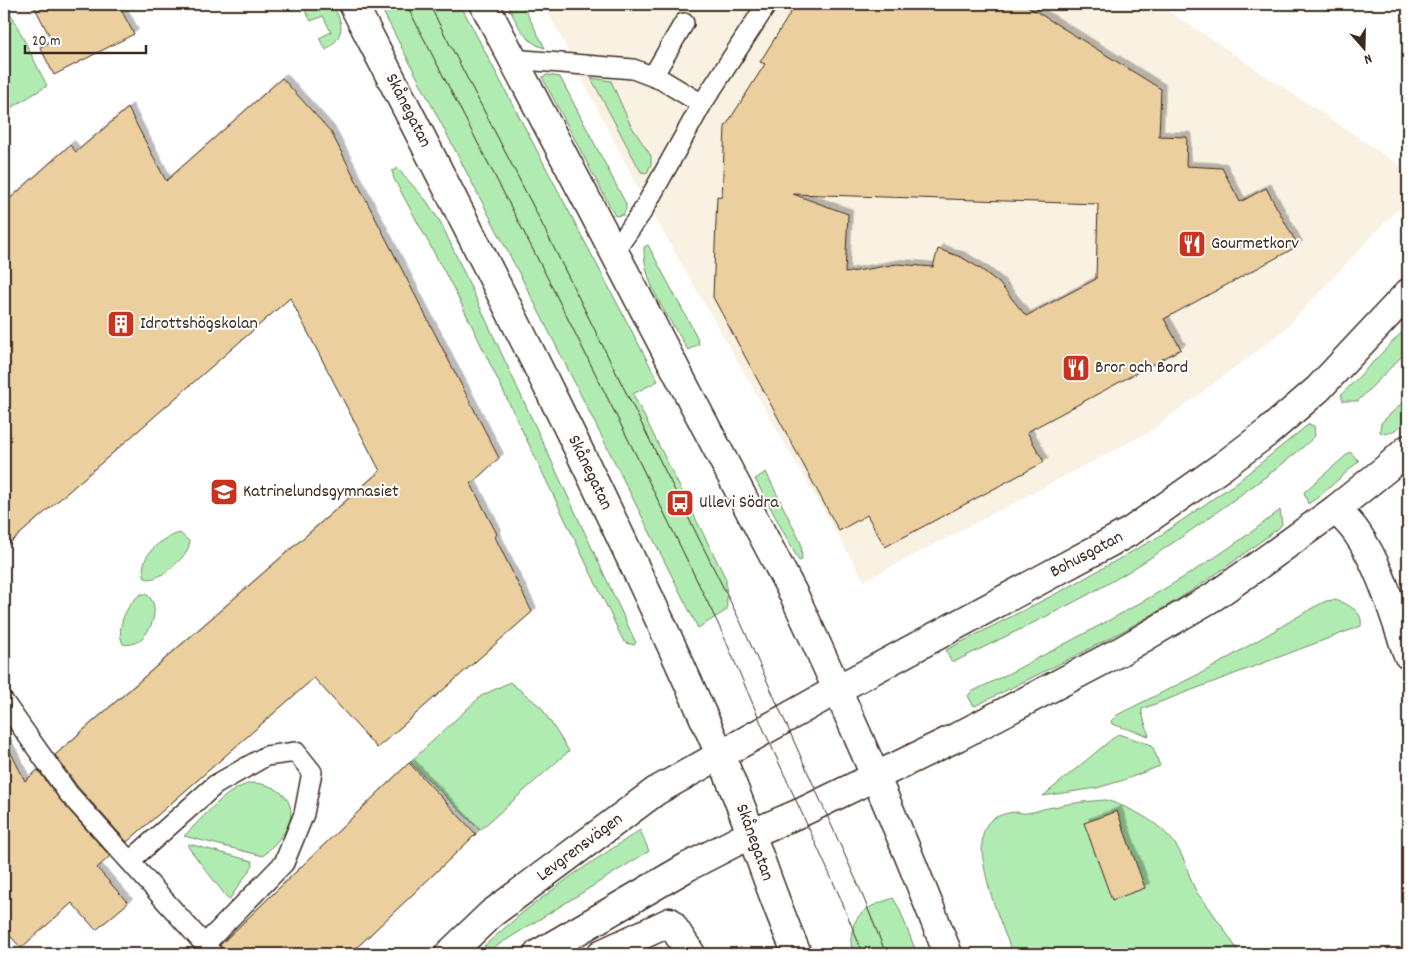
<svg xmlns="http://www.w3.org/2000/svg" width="1412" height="958" viewBox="0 0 1412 958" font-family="Dekko,sans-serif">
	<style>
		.built { fill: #f9f1e2 }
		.green { fill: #b0ebb1; stroke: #768a68 }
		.building { fill: #ebcf9f; stroke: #3b2a1e; fill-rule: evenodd; filter: url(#shadow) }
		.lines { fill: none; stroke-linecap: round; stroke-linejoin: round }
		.service-casing { stroke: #3b2a1e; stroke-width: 22 }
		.pedestrian-casing { stroke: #3b2a1e; stroke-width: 31 }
		.minor-casing { stroke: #3b2a1e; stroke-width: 31 }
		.secondary-casing { stroke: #3b2a1e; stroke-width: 31 }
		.service { stroke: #fff; stroke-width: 19 }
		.pedestrian { stroke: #fff; stroke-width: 28 }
		.minor { stroke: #fff; stroke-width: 28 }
		.secondary { stroke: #fff; stroke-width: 28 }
		.tram { stroke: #3b2a1e; stroke-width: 1 }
		.labels { text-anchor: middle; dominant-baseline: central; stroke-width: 4; stroke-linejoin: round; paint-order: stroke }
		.street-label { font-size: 18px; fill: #3b2a1e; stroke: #fff }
		.poi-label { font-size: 18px; fill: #3b2a1e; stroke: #fff; text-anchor: start }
	</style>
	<defs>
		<filter id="shadow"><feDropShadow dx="4.5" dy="-4.5" stdDeviation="0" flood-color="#0004"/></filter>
	</defs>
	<rect width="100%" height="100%" fill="#fff"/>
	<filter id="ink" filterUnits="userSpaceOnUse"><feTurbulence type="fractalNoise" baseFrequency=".02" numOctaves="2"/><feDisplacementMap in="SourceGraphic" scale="10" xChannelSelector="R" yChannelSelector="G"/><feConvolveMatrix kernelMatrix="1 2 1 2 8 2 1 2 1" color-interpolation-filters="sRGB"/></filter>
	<g filter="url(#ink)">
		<path class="built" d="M544,4h612l39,24 213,143v29l-22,21 -103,110 -134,101 -285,149 -226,-393z"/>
		<g class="green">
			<path d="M4,4h2l41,82 -43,26z"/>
			<path d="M301,4h30c14,19 14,32 -5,46l-7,-12 12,-6 -8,-16 -12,5z"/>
			<path d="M379,4h81l198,377 -25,13 93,185 1,31 -29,18 -165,-328z"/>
			<path d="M507,4h15l23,44c-21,-5 -29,-27 -38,-44z"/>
			<path d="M547,75l13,2 66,127v5l-3,6 -8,1 -73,-139z"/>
			<path d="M591,78l20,3 19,43 21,32v8l-4,9 -6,-1z"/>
			<path d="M397,168l29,32 15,23 195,420 -2,2 -8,-2 -3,-3 -166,-345 -63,-116 -2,-8z"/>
			<path d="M648,245l49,92 2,7 -11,6c-18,-31 -45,-65 -44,-103z"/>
			<path d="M1408,326v24l-50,51h-15l-2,-6z"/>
			<path d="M1408,397v21c-7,7 -18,20 -28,14l1,-9z"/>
			<path d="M1309,424l5,2 1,10c-25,24 -55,45 -83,65 -34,25 -68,49 -104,71 -55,33 -114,60 -172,89h-5l-5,-11 123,-63 89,-50 79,-55z"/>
			<path d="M1350,452l9,9 -39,35 -12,8 -4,-12z"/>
			<path d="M766,472l35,71 1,17 -3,1 -44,-82z"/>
			<path d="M1280,510l2,14 -3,4c-33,24 -65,49 -99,70 -66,41 -136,73 -205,108l-2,-1 -5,-9 3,-4c30,-14 59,-30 88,-45 76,-40 154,-83 221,-137z"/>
			<path d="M180,533l10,9c-1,3 -2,8 -4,11 -8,10 -29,30 -41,25 -8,-22 16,-40 35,-45z"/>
			<path d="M141,594h5c20,13 0,56 -23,50 -8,-16 4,-41 18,-50z"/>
			<path d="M1335,600c12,4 29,11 26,26l-219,83v4l7,23 -37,-12 -1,-3 6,-6 94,-47 103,-61 12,-6z"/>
			<path d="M510,682l31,25 28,44 -89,79 -70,-68 71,-66z"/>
			<path d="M1118,734l34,11 8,21 -36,14 -27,8 -54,8z"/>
			<path d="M251,783c29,0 52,21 33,50 -6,8 -14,16 -21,23l-79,-20c19,-18 41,-47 67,-53z"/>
			<path d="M1106,800c28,9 60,25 74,52 7,12 9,27 16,39 3,6 9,10 12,15 11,16 22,32 32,48h-227c-10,-25 -48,-113 -22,-134 5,-4 18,-8 25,-8 4,0 7,2 11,1 9,-1 17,-5 26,-6 18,-4 35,-6 53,-7z"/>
			<path d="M640,830l9,21 -154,96 -5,2 -6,-3 38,-33 52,-39z"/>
			<path d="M189,844l63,17 1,4 -24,35 -41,-53z"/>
			<path d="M893,898l6,10 18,46h-63c-4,-10 -4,-16 -1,-27 6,-19 24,-23 40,-29z"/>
		</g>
		<g class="building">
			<path d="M33,4h85l16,30 -80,41 -14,-28 12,-6z"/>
			<path d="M796,4h228l137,85 -2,47 28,1 -1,29 36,2 18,34 26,-14 32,58 -134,73 17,30 -154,83 17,30 -159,85 -18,-32 -28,16 -126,-234 4,-101 5,1 3,-70 40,-63 -5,-2zM793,194l305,10 -2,75 -70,37 -27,-33 -18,-14 -20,-12 -23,-8 -5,18 -36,-3 -52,9 3,-59z"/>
			<path d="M282,78l49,54 168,326 -28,26 26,50 -2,3 37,75 -155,136 -63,-70 -187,164 -50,-56 -22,-31 325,-284 -90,-173 -286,250v-344l66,-59 6,7 52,-44 38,73z"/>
			<path d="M4,739l21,42 13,-11 22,30 50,56 -13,12 31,35 -32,27 -24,-27 -51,45 -17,-19z"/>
			<path d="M409,763l67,71 -126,120h-126l-4,-9z"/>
			<path d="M1117,811l28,77 -33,12 -28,-77z"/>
		</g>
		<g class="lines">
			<defs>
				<g id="service">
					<path d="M512,59l121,10 29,11 40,24 -60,108 -28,40"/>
					<path d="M653,76l31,-53"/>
					<path d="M702,104l65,-100"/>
					<path d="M4,702l64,91 145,161"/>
					<path d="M130,861l85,-76 51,-29 30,-4 16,20 -8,42 -20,49 -79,81"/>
				</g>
				<path id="pedestrian" d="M601,954l69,-32 21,32"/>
				<g id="minor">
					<path d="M1336,509c7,8 15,15 21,24 25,36 36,81 51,122"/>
					<path id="s1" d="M449,954l42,-40 165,-123 182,-102 293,-158 92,-65 45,-34 50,-43 90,-96"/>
					<path d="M538,954l149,-87 64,-33 51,-22 155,-75 164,-86 92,-54 43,-30 80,-58 51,-41 21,-19"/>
				</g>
				<g id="secondary">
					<path id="s2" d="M353,4c127,247 255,494 366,748 29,66 49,136 78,202"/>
					<path d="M484,4l310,591c55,118 107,237 154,359"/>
				</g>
			</defs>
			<use href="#service" class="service-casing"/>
			<use href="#pedestrian" class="pedestrian-casing"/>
			<use href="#minor" class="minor-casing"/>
			<use href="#secondary" class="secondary-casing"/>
			<use href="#service" class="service"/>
			<use href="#pedestrian" class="pedestrian"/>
			<use href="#minor" class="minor"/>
			<use href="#secondary" class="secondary"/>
			<g class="tram">
				<path d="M406,4l140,271 89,178 87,179 42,98 76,167 23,57"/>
				<path d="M429,4l104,202 208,417 119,266 26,65"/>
			</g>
		</g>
	</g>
	<defs>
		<symbol id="restaurant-square" viewBox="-11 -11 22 22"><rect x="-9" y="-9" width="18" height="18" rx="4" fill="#c8321e" stroke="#fff"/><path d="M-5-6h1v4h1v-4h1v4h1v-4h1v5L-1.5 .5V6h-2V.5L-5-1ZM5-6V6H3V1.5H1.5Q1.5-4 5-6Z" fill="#fff"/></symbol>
		<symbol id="building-square" viewBox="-11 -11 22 22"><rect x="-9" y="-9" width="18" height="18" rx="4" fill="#c8321e" stroke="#fff"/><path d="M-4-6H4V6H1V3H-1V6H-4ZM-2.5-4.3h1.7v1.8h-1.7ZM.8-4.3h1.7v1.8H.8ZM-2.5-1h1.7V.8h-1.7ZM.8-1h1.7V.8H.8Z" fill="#fff"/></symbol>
		<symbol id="school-square" viewBox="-11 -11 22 22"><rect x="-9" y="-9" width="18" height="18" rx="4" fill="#c8321e" stroke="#fff"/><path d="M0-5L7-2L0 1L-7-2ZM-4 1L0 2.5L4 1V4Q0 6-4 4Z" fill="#fff"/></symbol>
		<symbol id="bus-square" viewBox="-11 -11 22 22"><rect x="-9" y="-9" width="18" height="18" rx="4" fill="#c8321e" stroke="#fff"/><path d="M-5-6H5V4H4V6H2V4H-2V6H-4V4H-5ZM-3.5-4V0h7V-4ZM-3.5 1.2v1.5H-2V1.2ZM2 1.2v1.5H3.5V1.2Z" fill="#fff"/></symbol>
	</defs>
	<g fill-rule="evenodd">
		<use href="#restaurant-square" x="1176" y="228" width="32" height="32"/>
		<use href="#building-square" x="105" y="308" width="32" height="32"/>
		<use href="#restaurant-square" x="1060" y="352" width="32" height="32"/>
		<use href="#school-square" x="208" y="476" width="32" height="32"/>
		<use href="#bus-square" x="664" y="487" width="32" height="32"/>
	</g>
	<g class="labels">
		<g class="street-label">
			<text stroke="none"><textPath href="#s2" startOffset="120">Skånegatan</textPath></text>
			<text stroke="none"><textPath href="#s2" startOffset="525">Skånegatan</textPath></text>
			<text stroke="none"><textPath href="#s1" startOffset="755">Bohusgatan</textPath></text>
			<text stroke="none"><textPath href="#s2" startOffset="930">Skånegatan</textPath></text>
			<text stroke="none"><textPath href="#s1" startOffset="169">Levgrensvägen</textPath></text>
		</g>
		<g class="poi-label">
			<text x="1211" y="244">Gourmetkorv</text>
			<text x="140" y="324">Idrottshögskolan</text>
			<text x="1095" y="368">Bror och Bord</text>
			<text x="243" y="492">Katrinelundsgymnasiet</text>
			<text x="699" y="503">Ullevi Södra</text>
		</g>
	</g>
	<rect width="1412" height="958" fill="none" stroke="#fff" stroke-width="20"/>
	<rect x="10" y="10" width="1392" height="938" fill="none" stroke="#3b2a1e" stroke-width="2" filter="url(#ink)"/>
	<g transform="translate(1364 48) rotate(160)" stroke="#ffffff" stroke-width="4" paint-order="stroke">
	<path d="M0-4L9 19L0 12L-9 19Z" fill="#3b2a1e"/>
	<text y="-8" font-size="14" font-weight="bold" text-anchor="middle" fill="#3b2a1e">N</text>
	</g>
	<path d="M25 45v8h121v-8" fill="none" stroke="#3b2a1e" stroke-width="2.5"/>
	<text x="32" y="45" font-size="15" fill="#3b2a1e" stroke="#ffffff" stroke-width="4" paint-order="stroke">20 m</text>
</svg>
